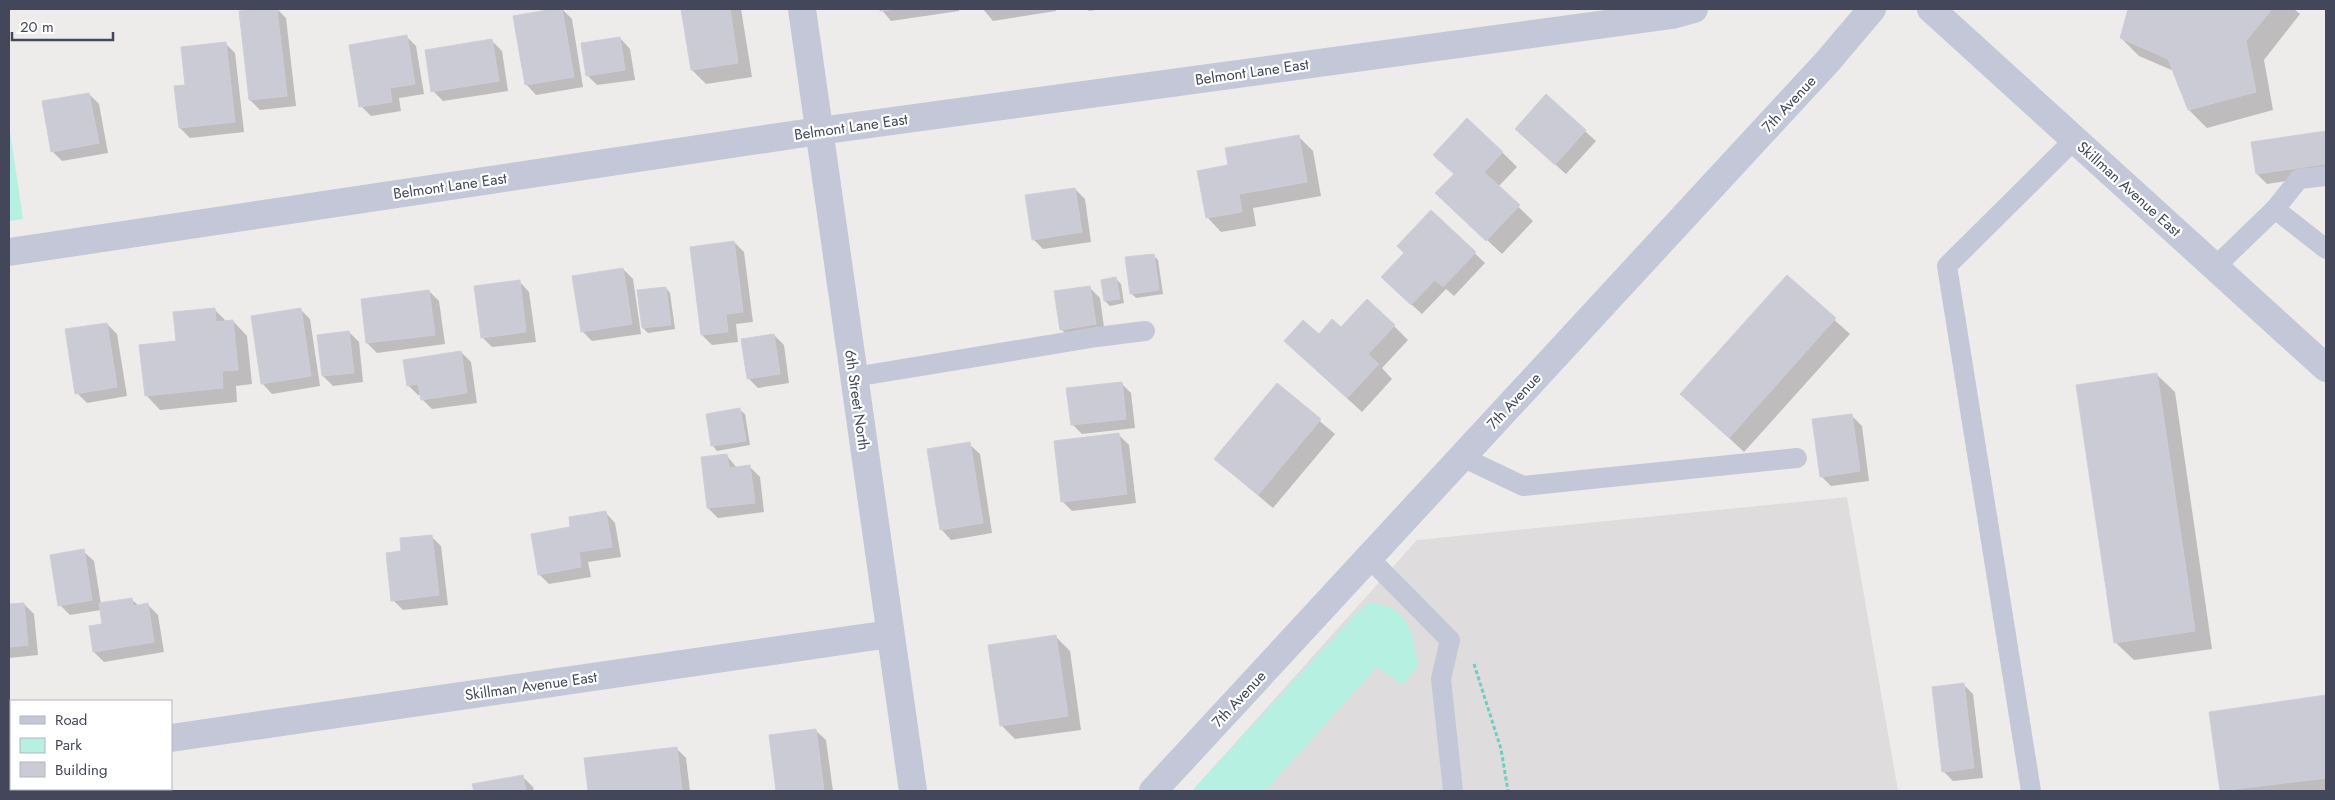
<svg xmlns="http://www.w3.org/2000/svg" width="2335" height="800" viewBox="0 0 2335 800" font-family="Jost,sans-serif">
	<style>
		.education { fill: #dfdcdd }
		.green { fill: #b5f0e0 }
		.shadow { fill: #0003 }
		.building { fill: #cacbd4; stroke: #cfced8 }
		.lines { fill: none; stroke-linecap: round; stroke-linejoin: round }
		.path { stroke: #6bd0c0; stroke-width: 3; stroke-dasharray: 4 2.5; stroke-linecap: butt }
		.service { stroke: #c3c7d7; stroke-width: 20 }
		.minor { stroke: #c3c7d7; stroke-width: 28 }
		.tertiary { stroke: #c3c7d7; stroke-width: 28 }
		.labels { text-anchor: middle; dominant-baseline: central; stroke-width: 4.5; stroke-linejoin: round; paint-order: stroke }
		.street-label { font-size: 15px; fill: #434759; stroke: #fff }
	</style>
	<rect width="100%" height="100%" fill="#eeeceb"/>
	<path class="education" d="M1847,497l51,294h-706l225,-251z"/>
	<g class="green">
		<path d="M9,125l14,94 -14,2z"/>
		<path d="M1370,602c41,7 42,29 48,64l-15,19 -26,-18 -112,124h-73l165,-179z"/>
	</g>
	<g class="shadow">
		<path d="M277,9l9,9 10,88 -36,4 -10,-10 -10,-88z"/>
		<path d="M562,9l10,10 11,68 -47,8 -10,-11 -11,-67z"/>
		<path d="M682,9h59l11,68 -46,7 -14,-14z"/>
		<path d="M881,9h78v2l-68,10z"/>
		<path d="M983,9h73v2l-63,10z"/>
		<path d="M1087,9h15l-13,2z"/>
		<path d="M2129,9h165l6,5 -36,46 9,50 -66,18 -18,-18 -15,-39 -35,-15 -18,-18z"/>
		<path d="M406,36l10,10 8,48 -25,4 2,13 -30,5 -10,-10z"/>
		<path d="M620,38l10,11 5,31 -38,5 -10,-10z"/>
		<path d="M492,41l10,10 6,40 -65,10 -10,-10z"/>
		<path d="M225,43l10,10 9,79 -54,6 -10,-10 7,-42z"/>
		<path d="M89,94l10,10 9,49 -46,8 -10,-10z"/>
		<path d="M1546,96l50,45 -30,33 -40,-35z"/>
		<path d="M2326,133v42l-59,9 -10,-10 -5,-30z"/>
		<path d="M1299,137l14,14 8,45 -68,12 3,18 -35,6 -14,-15 22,-51z"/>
		<path d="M1502,152l15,15 -19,20 35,34 -31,33 -65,-61z"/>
		<path d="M1075,189l10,10 6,43 -48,7 -10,-10z"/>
		<path d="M1431,212l54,51 -31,33 -8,-7 -24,25 -30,-27 14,-34z"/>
		<path d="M734,242l10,10 9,70 -17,2 2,18 -26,3 -10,-10z"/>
		<path d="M1153,255l5,5 5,34 -27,4 -5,-5z"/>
		<path d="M623,269l10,10 8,55 -49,7 -10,-10z"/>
		<path d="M1787,277l63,57 -106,118 -62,-58z"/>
		<path d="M1116,279l5,5 3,19 -14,3 -5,-5z"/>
		<path d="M519,281l10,11 7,50 -44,5 -10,-10z"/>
		<path d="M666,288l4,5 5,36 -27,4 -5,-5z"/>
		<path d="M1090,288l10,10 5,36 -34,5 -10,-10z"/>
		<path d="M429,291l10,10 6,43 -68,9 -10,-10z"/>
		<path d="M214,309l13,13 6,-1 14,15 5,48 -16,2 1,16 -77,8 -14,-15 32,-53z"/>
		<path d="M300,309l10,10 10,67 -48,8 -10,-11z"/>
		<path d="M107,324l10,10 10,62 -40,7 -10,-10z"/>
		<path d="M1394,326l14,14 -26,28 10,11 -30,33 -62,-57 19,-20 22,-6z"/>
		<path d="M349,332l10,10 4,40 -30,4 -10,-10z"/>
		<path d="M774,335l10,10 5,38 -31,5 -10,-10z"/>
		<path d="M461,352l10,10 6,41 -45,6 -10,-10 -1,-4h-3l-10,-10z"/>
		<path d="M2156,374l19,18 37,257 -78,11 -19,-18z"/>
		<path d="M1121,383l10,10 4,35 -53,6 -10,-10z"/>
		<path d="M1277,385l58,49 -62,74 -58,-49z"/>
		<path d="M740,410l5,4 5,31 -33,6 -4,-5z"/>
		<path d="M1852,416l10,10 7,55 -38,5 -10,-10z"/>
		<path d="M1119,435l10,10 7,58 -64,8 -10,-10z"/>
		<path d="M969,444l11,10 12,79 -41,7 -10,-11z"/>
		<path d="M727,456l10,12 13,-1 10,10 4,35 -46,6 -10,-10z"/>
		<path d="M605,512l10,11 6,34 -33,5 3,15 -42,7 -10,-10 33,-46z"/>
		<path d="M431,536l10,10 7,59 -45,5 -10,-10z"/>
		<path d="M83,551l11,10 7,43 30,-5 8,7 9,-1 10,10 6,37 -60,10 -10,-10 -4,-25 14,-2 -3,-15 -31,5 -10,-10z"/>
		<path d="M24,604l10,10 4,41 -29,3v-52z"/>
		<path d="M1055,636l15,15 11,79 -66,9 -14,-14z"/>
		<path d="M1963,684l10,10 10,84 -30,3 -10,-10z"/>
		<path d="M2326,697v94h-105l-11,-78z"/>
		<path d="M815,730l11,10 7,51h-56l-7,-55z"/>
		<path d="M676,748l10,10 4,33h-101l-4,-31z"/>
		<path d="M523,777l10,10 1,4h-59l-1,-6z"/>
	</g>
	<g class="building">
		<path d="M261,9h16l10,87 -38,4 -10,-89z"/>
		<path d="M553,9h9l12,68 -49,8 -12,-69z"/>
		<path d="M681,9h49l8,54 -47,7z"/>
		<path d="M880,9h18l-18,2z"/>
		<path d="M2128,9h144l-26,32 10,51 -68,18 -20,-51 -48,-21z"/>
		<path d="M407,35l8,49 -25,4 2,14 -33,5 -10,-62z"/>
		<path d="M620,37l5,33 -39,6 -5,-33z"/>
		<path d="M492,39l7,42 -68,11 -6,-42z"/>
		<path d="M226,42l9,80 -56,6 -5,-42 11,-1 -4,-38z"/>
		<path d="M89,93l10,50 -48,9 -9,-51z"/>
		<path d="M1546,94l40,36 -31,35 -40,-36z"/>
		<path d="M1467,118l36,34 -19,20 36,33 -34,36 -51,-48 19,-19 -21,-19z"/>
		<path d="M2326,131v33l-70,10 -5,-32z"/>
		<path d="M1299,135l8,47 -68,12 3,18 -36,6 -9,-47 31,-6 -3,-17z"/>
		<path d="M1075,188l7,44 -50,8 -7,-45z"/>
		<path d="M1431,210l45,42 -33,35 -8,-7 -24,25 -30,-28 23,-24 -7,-7z"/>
		<path d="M734,241l9,71 -17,2 2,18 -27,3 -11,-88z"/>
		<path d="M1154,254l5,36 -29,4 -5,-37z"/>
		<path d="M623,268l9,56 -51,8 -9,-56z"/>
		<path d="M1787,275l49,43 -107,120 -49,-44z"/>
		<path d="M1116,277l4,22 -16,2 -3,-21z"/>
		<path d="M520,280l6,52 -45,6 -7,-52z"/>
		<path d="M1090,286l6,38 -36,6 -6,-39z"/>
		<path d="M666,287l5,38 -29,3 -5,-38z"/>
		<path d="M429,290l6,45 -69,8 -5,-44z"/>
		<path d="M1367,299l28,26 -27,29 11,10 -32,34 -63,-57 19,-21 16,14 13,-15 9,8z"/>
		<path d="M215,308l1,14 17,-2 5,50 -16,1 1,17 -78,8 -6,-51 37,-4 -3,-29z"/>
		<path d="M301,308l10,68 -50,8 -10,-68z"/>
		<path d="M107,323l10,64 -42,7 -10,-65z"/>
		<path d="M349,331l5,42 -32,3 -5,-41z"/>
		<path d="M774,334l6,40 -33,5 -6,-40z"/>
		<path d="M461,351l6,42 -46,7 -3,-16 -11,2 -4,-26z"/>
		<path d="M2157,373l38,258 -81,12 -38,-258z"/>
		<path d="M1122,382l4,37 -55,6 -5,-37z"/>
		<path d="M1277,383l44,36 -63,76 -44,-36z"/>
		<path d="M740,408l6,33 -35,5 -5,-32z"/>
		<path d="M1852,414l8,57 -40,6 -8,-58z"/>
		<path d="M1119,433l8,61 -66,8 -7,-61z"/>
		<path d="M970,442l13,81 -43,7 -13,-81z"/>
		<path d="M727,454l2,14 21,-3 5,38 -48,5 -6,-51z"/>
		<path d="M606,511l6,36 -33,5 2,15 -43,8 -7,-41 39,-7 -1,-10z"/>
		<path d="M432,535l7,60 -48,6 -5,-48 15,-2 -1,-13z"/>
		<path d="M84,549l8,51 -34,6 -8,-51z"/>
		<path d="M132,598l1,8 15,-3 6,39 -61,10 -4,-26 13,-2 -3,-21z"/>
		<path d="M24,603l4,42 -19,2v-43z"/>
		<path d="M1056,635l12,81 -68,10 -12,-81z"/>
		<path d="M1964,683l10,85 -32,4 -10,-85z"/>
		<path d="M2326,695v83l-106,13 -11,-79z"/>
		<path d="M816,729l8,62h-48l-7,-56z"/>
		<path d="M677,747l5,44h-94l-4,-33z"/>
		<path d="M523,775l3,16h-52l-2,-7z"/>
	</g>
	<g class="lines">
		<path class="path" d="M1474,664l27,85 7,42"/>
		<g class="service">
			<path d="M2275,209l24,-30 27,-3"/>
			<path d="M2215,267l60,-58 51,40"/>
			<path d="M854,377l243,-40 48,-6"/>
			<path d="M1462,457l61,29 274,-28"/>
			<path d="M1369,558l81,82 -9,39 12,112"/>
			<path d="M2031,791l-84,-525 128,-127"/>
		</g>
		<g class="minor">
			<path d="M802,9l111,782"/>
			<path d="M1931,9l395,359"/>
			<path d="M9,252l810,-121 853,-116 22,-6"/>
			<path d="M171,738l719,-104"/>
			<path d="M9,762h2"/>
		</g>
		<path class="tertiary" d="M1153,791l675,-730 44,-52"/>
	</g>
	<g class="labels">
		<g class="street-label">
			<text transform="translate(1252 72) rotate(-8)">Belmont Lane East</text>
			<text transform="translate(1789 104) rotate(-47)">7th Avenue</text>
			<text transform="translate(851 127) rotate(-8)">Belmont Lane East</text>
			<text transform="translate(450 186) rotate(-8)">Belmont Lane East</text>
			<text transform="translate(2129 189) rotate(42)">Skillman Avenue East</text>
			<text transform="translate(857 400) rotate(82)">6th Street North</text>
			<text transform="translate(1514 401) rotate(-47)">7th Avenue</text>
			<text transform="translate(531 686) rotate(-8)">Skillman Avenue East</text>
			<text transform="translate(1239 699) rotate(-47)">7th Avenue</text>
		</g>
	</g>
	<rect width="2335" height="800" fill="none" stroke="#434759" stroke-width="20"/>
	<rect x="10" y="700" width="162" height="90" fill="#ffffff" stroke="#b4b5bd"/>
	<rect x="20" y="716" width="25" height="8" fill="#c3c7d7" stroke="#b4b5bd"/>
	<text x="55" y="725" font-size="15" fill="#434759">Road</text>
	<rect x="20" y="738" width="25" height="15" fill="#b5f0e0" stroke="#b4b5bd"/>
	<text x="55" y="750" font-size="15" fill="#434759">Park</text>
	<rect x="20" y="762" width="25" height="15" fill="#cacbd4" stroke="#b4b5bd"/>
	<text x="55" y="775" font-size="15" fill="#434759">Building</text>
	<path d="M12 32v8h101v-8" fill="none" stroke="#434759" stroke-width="2.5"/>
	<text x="20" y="32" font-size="15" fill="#434759" stroke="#ffffff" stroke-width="4" paint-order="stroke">20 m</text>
</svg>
